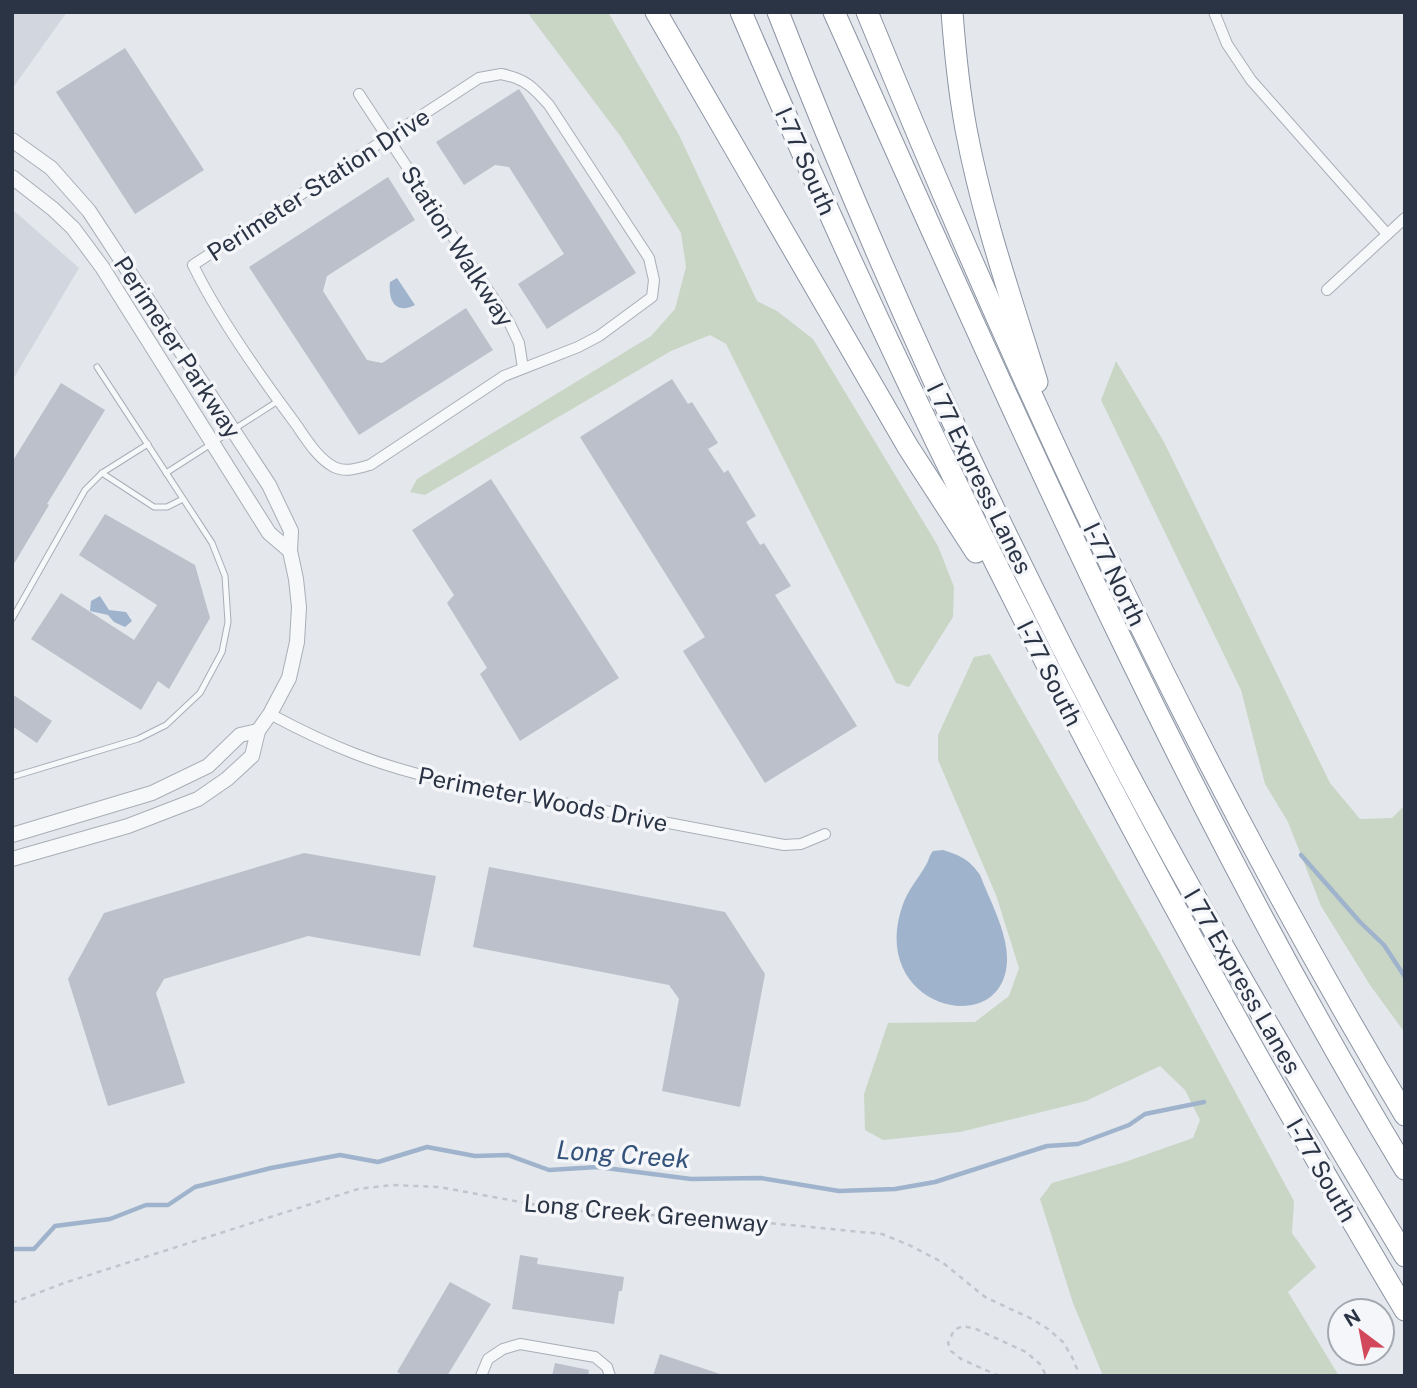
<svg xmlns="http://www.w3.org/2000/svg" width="1417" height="1388" viewBox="0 0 1417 1388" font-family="'Public Sans',sans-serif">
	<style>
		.built { fill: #d2d6de }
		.green { fill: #c9d6c5 }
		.water { fill: #9fb4cc }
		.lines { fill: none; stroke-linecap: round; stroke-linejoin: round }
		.stream { stroke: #9fb4cc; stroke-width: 4.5 }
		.building { fill: #bbc0ca }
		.service-casing { stroke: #a9aeb7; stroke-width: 7 }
		.minor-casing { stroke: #a9aeb7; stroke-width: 12 }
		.tertiary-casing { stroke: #a9aeb7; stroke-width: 16 }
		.motorway-casing { stroke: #8b94a3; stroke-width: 23 }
		.path { stroke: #c2c5cb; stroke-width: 2.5; stroke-dasharray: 5 5; stroke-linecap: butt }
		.service { stroke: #f7f8fa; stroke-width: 5 }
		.minor { stroke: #f7f8fa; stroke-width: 10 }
		.tertiary { stroke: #f7f8fa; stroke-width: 14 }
		.motorway { stroke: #fff; stroke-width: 21 }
		.labels { text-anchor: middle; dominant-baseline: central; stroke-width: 7; stroke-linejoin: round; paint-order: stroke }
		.street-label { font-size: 24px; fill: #2b3445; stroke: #f4f6f9 }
		.water-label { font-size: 26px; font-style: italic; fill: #34527a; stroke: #f4f6f9 }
	</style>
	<rect width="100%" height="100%" fill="#e4e7ec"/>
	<g class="built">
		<path d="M12,12h55l-55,77z"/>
		<path d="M12,209l67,59 -67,113z"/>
	</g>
	<g class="green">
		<path d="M527,12h81l71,123 78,166 20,10 36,28 125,207 16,41 -1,30 -44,70 -13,-4 -170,-339 -16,-9 -39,16 -246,144 -15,-3 7,-13 234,-143 24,-27 11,-42 -5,-34 -60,-96z"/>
		<path d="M1116,361l48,81 166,341 30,36 32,-1 13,-13v228l-35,-48 -49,-79 -33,-84 -23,-38 -24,-94 -140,-290z"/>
		<path d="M990,654l172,302 132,245 -2,32 24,34 -28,25 51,84h-236l-30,-73 -33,-104 12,-16 73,-21 68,-24 7,-18 -15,-30 -25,-24 -74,35 -126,31 -77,8 -18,-10 -1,-36 24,-71 87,-1 34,-26 10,-28 -23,-73 -58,-135v-25l36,-78z"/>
	</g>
	<g class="water">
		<path d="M397,278l18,27c-20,10 -27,-5 -25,-23z"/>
		<path d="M100,596l9,14 17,2 6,9 -7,6 -11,-5 -6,-7 -18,-4 1,-10z"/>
		<path d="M943,850c17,5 27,10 37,25 10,26 28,58 27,86 -3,80 -139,48 -105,-54 5,-16 16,-28 24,-42 3,-5 3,-9 7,-14z"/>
	</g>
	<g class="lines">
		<g class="stream">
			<path d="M1301,855l59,67 24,23 21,32"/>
			<path d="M12,1249h22l21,-23 55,-7 36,-14h22l27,-18 76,-19 69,-13 38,7 49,-15 48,9 33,-1 41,15 49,-3 93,12 70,-1 78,13 56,-2 40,-7 112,-36 31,-2 51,-19 16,-11 59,-12"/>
		</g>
	</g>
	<g class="building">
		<path d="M125,48l79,122 -69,44 -79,-122z"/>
		<path d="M519,89l117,184 -89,56 -29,-45 46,-30 -55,-87 -14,-2 -31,20 -28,-43z"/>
		<path d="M388,177l27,43 -88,56 -4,15 44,69 15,3 84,-55 27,42 -134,85 -110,-168z"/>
		<path d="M672,379l16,25 4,-2 26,41 -10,6 16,24 4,-3 28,46 -10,6 14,23 4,-2 27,43 -16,9 82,131 -92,57 -82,-132 22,-14 -125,-200z"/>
		<path d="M61,383l44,27 -58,94 2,1 -37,62v-105z"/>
		<path d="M491,479l128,199 -99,63 -40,-67 7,-6 -40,-65 7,-8 -42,-65z"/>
		<path d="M105,514l90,51 15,53 -41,71 -11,-8 -17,29 -110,-71 30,-46 73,47 23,-35 -78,-50z"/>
		<path d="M12,694l40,27 -15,22 -25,-17z"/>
		<path d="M304,853l132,23 -16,80 -112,-20 -144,43 -8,14 29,90 -77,23 -40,-127 36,-66z"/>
		<path d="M489,867l236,45 40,62 -25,133 -78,-16 17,-92 -10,-14 -196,-38z"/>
		<path d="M520,1255l18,3 -1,6 87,13 -2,14h-3l-5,33 -102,-15z"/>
		<path d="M450,1282l41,22 -44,72h-43l-7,-4z"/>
		<path d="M660,1354l60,20 -1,2h-66z"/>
		<path d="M555,1363l34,7 -1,6h-36z"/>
	</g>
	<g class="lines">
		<defs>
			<g id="service">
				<path d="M102,473l52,34h13l16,-8"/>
				<path d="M166,473l112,-72"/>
				<path d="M12,619l73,-129 17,-17 46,-29"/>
				<path d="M12,777l126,-38 28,-14 34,-32 22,-41 6,-30 -3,-46 -13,-33 -115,-176"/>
			</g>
			<g id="minor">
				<path d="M1214,12l13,32 24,36 136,154"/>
				<path d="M501,74c25,5 32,13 48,31l100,153 5,22 -2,17 -53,39 -21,11 -74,29 -134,89c-12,3 -24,8 -36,2 -17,-9 -29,-30 -39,-44 -35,-47 -77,-106 -102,-158l286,-187z"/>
				<path d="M359,94l150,228 10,21 4,25"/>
				<path d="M1327,290l78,-72"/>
				<path d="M270,714c60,32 106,51 172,66l342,65 17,-1 24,-10"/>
				<path d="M481,1376l7,-17 15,-10 17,-5 75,13 12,10 3,9"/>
			</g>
			<g id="tertiary">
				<path d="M12,140l39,28 38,43 180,274 22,46 -1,20 6,28 3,28 -2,35 -8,36 -19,36 -12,17 -6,25 -25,23 -29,20 -70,27 -116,33"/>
				<path d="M12,177l41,32 20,19 29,39 167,266 21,18"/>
				<path d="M12,835l140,-42 56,-27 32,-31 18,-4"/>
			</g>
			<g id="motorway">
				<path d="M656,12l252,435 68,105"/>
				<path d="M741,12c191,448 414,880 664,1298"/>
				<path d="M778,12c107,274 231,542 371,801 81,150 168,297 256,443"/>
				<path d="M834,12c176,392 348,788 571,1157"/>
				<path d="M867,12c155,379 327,751 538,1103"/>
				<path d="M952,12c3,40 7,79 14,117 16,86 45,169 71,253"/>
			</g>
		</defs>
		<use href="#service" class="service-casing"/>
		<use href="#minor" class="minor-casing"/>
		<use href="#tertiary" class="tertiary-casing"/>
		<use href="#motorway" class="motorway-casing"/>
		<g class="path">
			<path d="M12,1303l52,-20 294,-94 34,-4 47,2 125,23 174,10 144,14 27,11 33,17 43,35 47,22 16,10 15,13 9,15 5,12 -1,7"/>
			<path d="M999,1376l-38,-17 -10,-8 -3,-8 6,-13 9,-4 13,3 50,23 15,13 5,11"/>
		</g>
		<use href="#service" class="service"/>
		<use href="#minor" class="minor"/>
		<use href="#tertiary" class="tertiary"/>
		<use href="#motorway" class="motorway"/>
	</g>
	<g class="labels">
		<g class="street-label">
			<text transform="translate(806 161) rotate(66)">I-77 South</text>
			<text transform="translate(318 184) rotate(-33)">Perimeter Station Drive</text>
			<text transform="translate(458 246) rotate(57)">Station Walkway</text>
			<text transform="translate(178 347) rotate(57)">Perimeter Parkway</text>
			<text transform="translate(980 478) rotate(64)">I 77 Express Lanes</text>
			<text transform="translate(1115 574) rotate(64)">I-77 North</text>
			<text transform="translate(1050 673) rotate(63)">I-77 South</text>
			<text transform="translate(543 799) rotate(11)">Perimeter Woods Drive</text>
			<text transform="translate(1243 981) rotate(60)">I 77 Express Lanes</text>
			<text transform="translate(1322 1170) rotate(60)">I-77 South</text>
			<text transform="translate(646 1213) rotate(5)">Long Creek Greenway</text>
		</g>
		<g class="water-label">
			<text transform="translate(623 1154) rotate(4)">Long Creek</text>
		</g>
	</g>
	<rect width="1417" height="1388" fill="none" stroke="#2b3445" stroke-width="28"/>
	<g transform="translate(1361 1332) rotate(328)"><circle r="33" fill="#f4f6f9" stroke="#a4a8b1" stroke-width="2"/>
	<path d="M0-5L12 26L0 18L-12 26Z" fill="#d1495b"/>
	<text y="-10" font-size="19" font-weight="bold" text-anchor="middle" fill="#2b3445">N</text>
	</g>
</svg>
